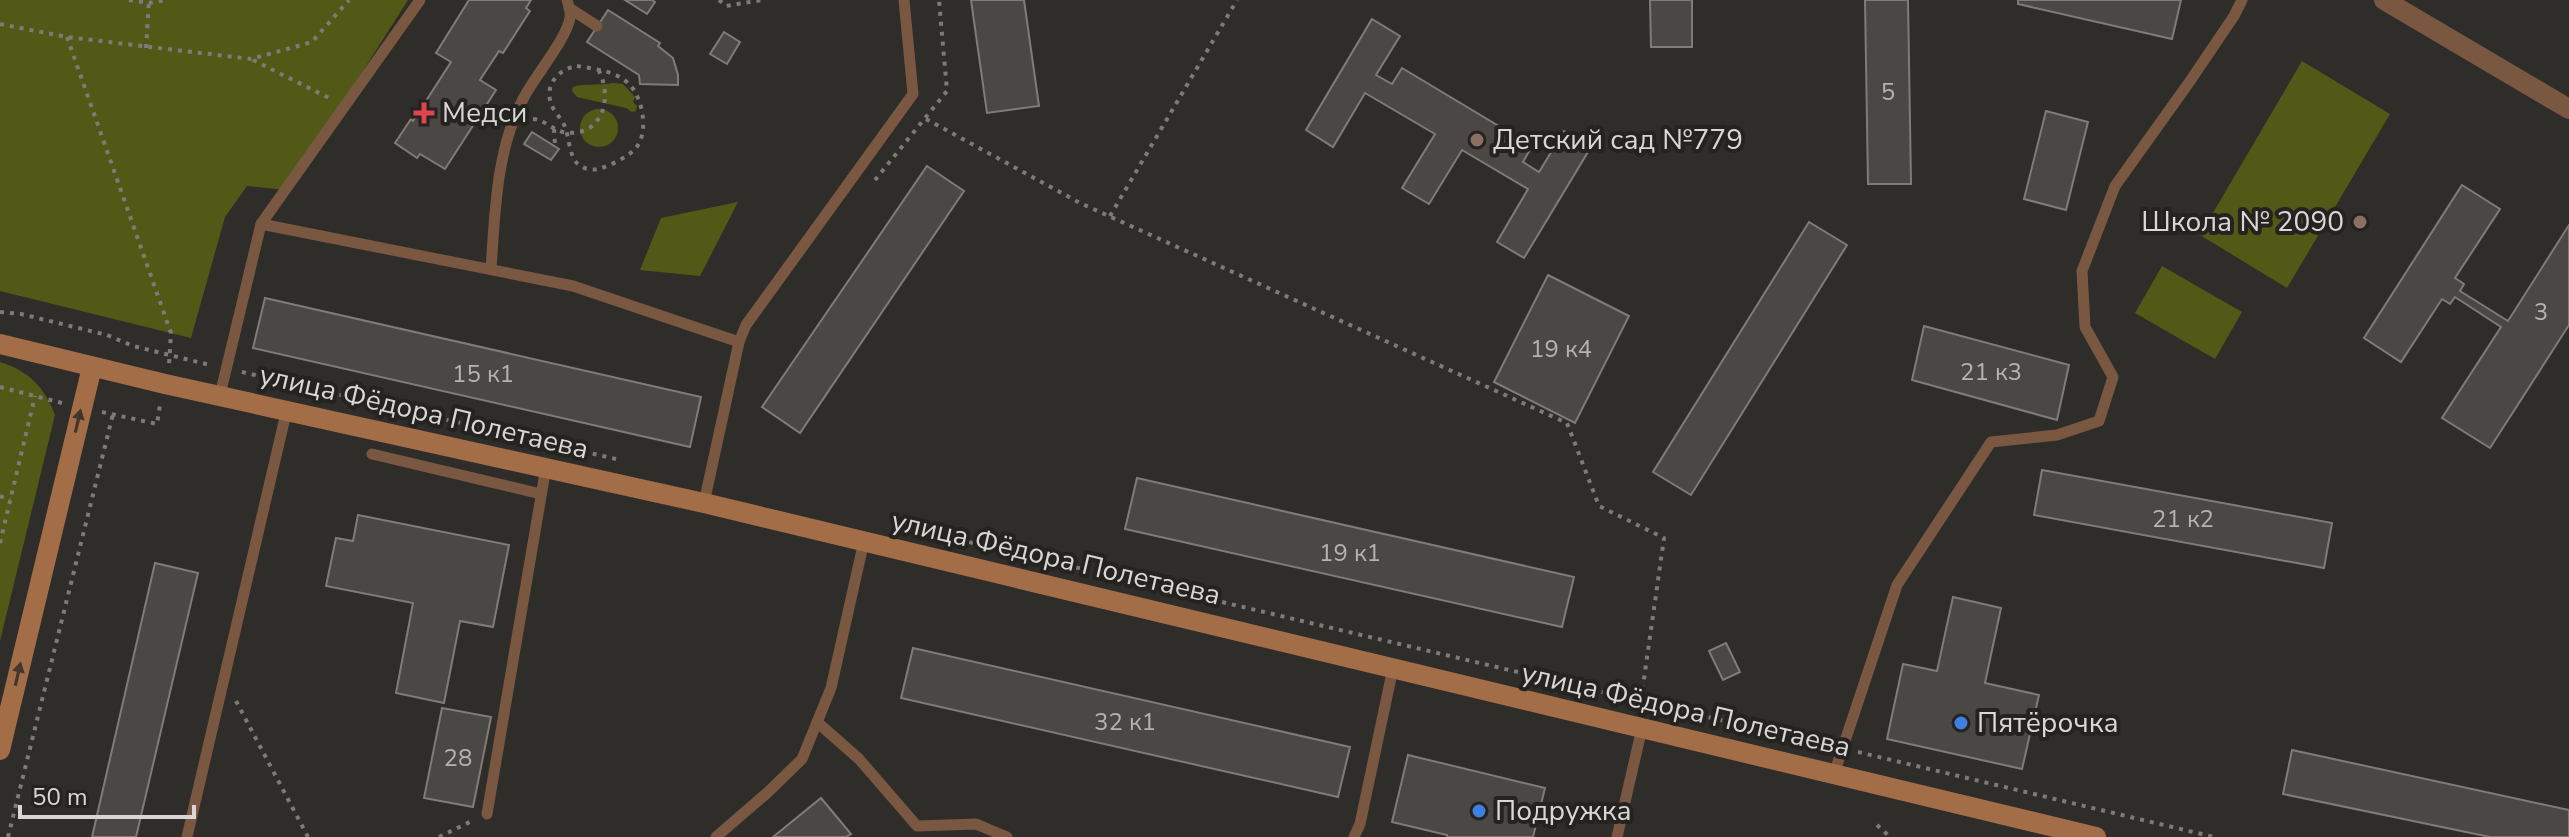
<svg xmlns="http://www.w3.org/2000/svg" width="2569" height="837" viewBox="0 0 2569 837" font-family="'Nunito Sans',sans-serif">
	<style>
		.green { fill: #525916 }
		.building { fill: #4b4745; stroke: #7f7b79; stroke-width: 2 }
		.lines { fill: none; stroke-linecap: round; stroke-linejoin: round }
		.path { stroke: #7c7b78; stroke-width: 4; stroke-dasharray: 4 6; stroke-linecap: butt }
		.lane { stroke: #795740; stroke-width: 11 }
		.street { stroke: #795740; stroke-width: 20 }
		.secondary { stroke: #a36d48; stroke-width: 20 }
		.oneway { fill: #44362a }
		.health-dot { fill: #e0444e; stroke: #252320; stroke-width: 3 }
		.education-dot { fill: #8d6e63; stroke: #252320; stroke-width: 3 }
		.shop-dot { fill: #3f7fe0; stroke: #252320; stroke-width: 3 }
		.labels { text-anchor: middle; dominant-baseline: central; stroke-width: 8; stroke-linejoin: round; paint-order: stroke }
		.number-label { font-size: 24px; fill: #b5b3b1 }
		.poi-label { font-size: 28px; fill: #d8d7d5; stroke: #252320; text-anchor: start }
		.street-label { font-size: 28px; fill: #d8d7d5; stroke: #252320 }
	</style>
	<rect width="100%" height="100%" fill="#2f2d2a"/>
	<g class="green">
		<path d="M0,0h408l-121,190 -40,-4 -22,31 -34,121 -191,-47z"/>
		<path d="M2302,61l88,53 -103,174 -87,-53z"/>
		<path d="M613,83l10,1 12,13 -2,5 4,4 -1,5 -4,1 -6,-4 -49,-11 -5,-6 1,-4c9,-4 28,-1 40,-4z"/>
		<circle cx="599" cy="128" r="19"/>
		<path d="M738,202l-38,74 -60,-6 21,-52z"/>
		<path d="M2162,266l80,46 -27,47 -80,-46z"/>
		<path d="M0,362c29,9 44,25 55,53l-55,226z"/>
	</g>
	<g class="building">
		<path d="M469,0h62l-5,8 4,3 -27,42 -4,-2 -19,29 16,10 -51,79 -25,-15 -3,4 -22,-15 16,-24 2,2 38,-59 -15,-9z"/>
		<path d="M625,0h27l3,2 -8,12z"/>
		<path d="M971,0h53l15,106 -52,7z"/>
		<path d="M1650,0h42v47h-41z"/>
		<path d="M1865,0h43l3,184h-43z"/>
		<path d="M2018,0h163l-9,39 -154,-35z"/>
		<path d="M608,10l52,33 -2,3 15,12 5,17v10l-38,-1 -1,-9 -52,-33z"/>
		<path d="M1372,19l28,17 -24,39 16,9 10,-16 130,78 -9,16 16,10 25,-41 27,16 -67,111 -27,-16 31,-53 -66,-39 -33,54 -27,-16 33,-54 -70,-41 -32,54 -27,-17z"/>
		<path d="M724,32l16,10 -13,22 -17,-10z"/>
		<path d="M2046,111l42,11 -22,88 -42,-11z"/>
		<path d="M532,132l27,17 -8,11 -27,-16z"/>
		<path d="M927,166l37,25 -164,242 -38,-26z"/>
		<path d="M2462,185l38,24 -45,69 9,6 -4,7 48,30 61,-96v100l-79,123 -48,-30 59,-91 -46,-30 -5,7 -8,-5 -41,63 -37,-24z"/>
		<path d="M1809,222l38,23 -156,250 -38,-23z"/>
		<path d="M1548,275l81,41 -54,107 -81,-41z"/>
		<path d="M265,298l436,99 -11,50 -437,-99z"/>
		<path d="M1924,326l145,39 -12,55 -145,-40z"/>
		<path d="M2042,470l290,53 -8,45 -290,-53z"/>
		<path d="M1137,478l437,99 -12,50 -437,-98z"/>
		<path d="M358,515l151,30 -16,82 -33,-6 -16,82 -48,-10 17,-90 -87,-17 10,-48 17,3z"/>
		<path d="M155,563l43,10 -62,264h-44z"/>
		<path d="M1953,597l48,11 -16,75 54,12 -17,74 -135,-30 16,-75 34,7z"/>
		<path d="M1726,643l14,29 -17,8 -14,-29z"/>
		<path d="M913,648l437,99 -12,50 -437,-99z"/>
		<path d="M442,708l49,9 -18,90 -49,-9z"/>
		<path d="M2292,750l277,60v27h-79l-207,-43z"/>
		<path d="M1408,755l137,33 -12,49h-86v-2l-55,-13z"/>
		<path d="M821,798l30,36 -5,3h-73z"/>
	</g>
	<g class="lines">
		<g class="path">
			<path d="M129,0l20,3 16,-3"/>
			<path d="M719,0l7,6 36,-6"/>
			<path d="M0,24l67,13 184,22 61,-17 37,-42"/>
			<path d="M67,37l104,296 -2,32"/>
			<path d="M146,48l3,-48"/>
			<path d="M253,60l78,39"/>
			<path d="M577,66c18,3 39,5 52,18 14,14 20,48 7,64 -8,9 -26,18 -38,21 -8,2 -17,-1 -22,-7 -7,-9 -7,-25 -11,-35 -3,-8 -10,-14 -13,-21 -9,-20 6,-37 25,-40z"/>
			<path d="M533,119c12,1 18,10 30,13 39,7 51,-34 35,-63"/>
			<path d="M926,119l154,84 487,220 32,83 65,32 -23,162"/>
			<path d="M554,129l1,16"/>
			<path d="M875,180l72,-89 -8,-91"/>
			<path d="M1110,216l127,-216"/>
			<path d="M0,312l21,2 86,21 26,11 77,19"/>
			<path d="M242,372l378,88"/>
			<path d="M0,387l62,16"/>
			<path d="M102,412l55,12 3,-19"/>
			<path d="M0,496l10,4"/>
			<path d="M901,526l925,219"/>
			<path d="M0,543l35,-147"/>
			<path d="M236,701l72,136"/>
			<path d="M1858,752l356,85"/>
			<path d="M1877,825l13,12"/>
			<path d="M8,837l105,-423"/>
			<path d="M439,837l35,-17"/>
		</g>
		<g class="lane">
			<path d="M569,8l28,18"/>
			<path d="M261,224l159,-224"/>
			<path d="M491,269c4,-56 5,-119 32,-170 11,-22 43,-59 47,-81 1,-6 -1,-12 -3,-18"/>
			<path d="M739,342l7,-17 167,-231 -9,-94"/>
			<path d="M220,395l41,-171 312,62 166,56 -35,161"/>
			<path d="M372,454l169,40"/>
			<path d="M817,722l42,37 58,67 59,-2 31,13"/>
			<path d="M1834,774l63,-189 94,-143 66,-7 42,-14 14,-44 -28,-50 -3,-56 33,-85 73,-102 46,-68 8,-16"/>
			<path d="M487,814l59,-347"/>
			<path d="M187,837l100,-428"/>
			<path d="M716,837l51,-44 35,-34 29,-71 33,-147"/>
			<path d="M1354,837l6,-13 33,-156"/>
			<path d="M1617,837l25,-109"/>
		</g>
		<path class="street" d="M2384,0l185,109"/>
		<g class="secondary">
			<path d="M0,344l165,40 539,119 1392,334"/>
			<path d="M0,750l92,-383"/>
		</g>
	</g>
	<defs><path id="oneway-solid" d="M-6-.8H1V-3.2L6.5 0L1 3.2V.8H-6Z" transform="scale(2)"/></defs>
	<g class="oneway">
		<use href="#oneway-solid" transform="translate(78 421) rotate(-77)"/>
		<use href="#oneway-solid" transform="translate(18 674) rotate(-77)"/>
	</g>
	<path class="health-dot" d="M420 101h8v8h8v8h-8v8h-8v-8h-8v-8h8z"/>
	<g class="education-dot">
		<circle cx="1477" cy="140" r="8"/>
		<circle cx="2360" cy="222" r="8"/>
	</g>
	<g class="shop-dot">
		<circle cx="1961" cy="723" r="8"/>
		<circle cx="1479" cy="811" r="8"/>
	</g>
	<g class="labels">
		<g class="number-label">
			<text x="1888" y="92">5</text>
			<text x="2541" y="312">3</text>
			<text x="1561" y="349">19 к4</text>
			<text x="1991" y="372">21 к3</text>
			<text x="483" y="374">15 к1</text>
			<text x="2183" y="519">21 к2</text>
			<text x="1350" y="553">19 к1</text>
			<text x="1125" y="722">32 к1</text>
			<text x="458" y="758">28</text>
		</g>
		<g class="poi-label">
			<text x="442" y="113">Медси</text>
			<text x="1493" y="140">Детский сад №779</text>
			<text x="2344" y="222" text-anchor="end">Школа № 2090</text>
			<text x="1977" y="723">Пятёрочка</text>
			<text x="1495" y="811">Подружка</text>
		</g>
		<g class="street-label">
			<text transform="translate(424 412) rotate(13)">улица Фёдора Полетаева</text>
			<text transform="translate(1056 558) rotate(13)">улица Фёдора Полетаева</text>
			<text transform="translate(1686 710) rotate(13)">улица Фёдора Полетаева</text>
		</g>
	</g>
	<path d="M20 805v12h174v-12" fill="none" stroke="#d8d7d5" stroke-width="4"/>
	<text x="32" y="805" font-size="24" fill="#d8d7d5" stroke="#252320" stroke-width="6" paint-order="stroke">50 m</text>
</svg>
